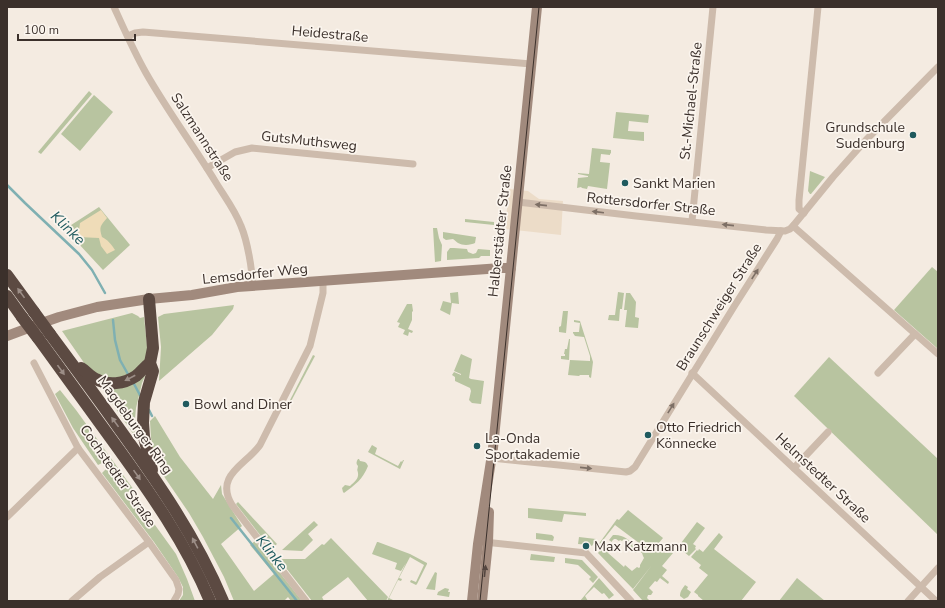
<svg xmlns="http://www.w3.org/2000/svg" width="945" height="608" viewBox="0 0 945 608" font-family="'Nunito Sans',sans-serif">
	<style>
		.green { fill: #b8c4a0 }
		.sand { fill: #efdcb8 }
		.plaza { fill: #ecdcc8 }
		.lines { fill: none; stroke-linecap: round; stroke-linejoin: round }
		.stream { stroke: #7fb0b2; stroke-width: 2.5 }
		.street { stroke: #cdbbac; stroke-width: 7 }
		.secondary { stroke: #a18a7d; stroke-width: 10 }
		.highway { stroke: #5c4a42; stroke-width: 12 }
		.tram { stroke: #3b302b; stroke-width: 1 }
		.highway-bridge { stroke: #5c4a42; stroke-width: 12 }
		.oneway { fill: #7d6f65 }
		.oneway2 { fill: #9c8e87 }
		.oneway3 { fill: #544640 }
		.poi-dot { fill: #1f5a5e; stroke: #fbf5ee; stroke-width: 1.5 }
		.labels { text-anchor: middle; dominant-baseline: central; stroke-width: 3.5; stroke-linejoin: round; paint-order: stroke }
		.street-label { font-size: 14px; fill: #3b302b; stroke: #fbf5ee }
		.poi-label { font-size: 14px; fill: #3b302b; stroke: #fbf5ee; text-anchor: start }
		.water-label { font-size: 15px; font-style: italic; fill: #1f5a5e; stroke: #fbf5ee }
	</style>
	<rect width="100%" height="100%" fill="#f4ebe1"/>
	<g class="green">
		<path d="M89,91l3,3 -51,60 -3,-2z"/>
		<path d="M94,95l19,17 -33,39 -19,-17z"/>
		<path d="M616,112l33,3 -1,8 -19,-2 -1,10 16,1v9l-31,-3z"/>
		<path d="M592,148l19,2v3l-1,1v1l-9,-1 -1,8 10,1 -3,26 -19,-3 -1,3 -5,-1 -1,-1 -4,1 1,-10 10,-1v-1l-10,-2v-1l11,1z"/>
		<path d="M810,171l15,6 -14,17h-1l-2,-3z"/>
		<path d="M99,207l31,38 -27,25 -38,-41z"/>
		<path d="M465,219l29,3v3l-29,-3z"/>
		<path d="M433,228h4l2,10 3,7 -1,16 -6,1z"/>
		<path d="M443,232l33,5 -1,6c-4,2 -12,3 -17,0 -2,-1 -3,-3 -5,-4l-7,1 -3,-2z"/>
		<path d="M450,248h4l13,1 1,3 5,2 3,-1 2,-4 12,1v6h-9l-2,2 -32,2v-8z"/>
		<path d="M932,267l6,5v77l-44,-39z"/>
		<path d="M458,292l1,12 -7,-1 -2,12 -10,-5 3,-9 8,2 -1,-10z"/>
		<path d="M618,292l6,1 -2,16h-2l-1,12 -11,-1 1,-5h6z"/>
		<path d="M626,293h4l6,9 -1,15 4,1 -1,10 -13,-1 2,-17h-3z"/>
		<path d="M407,304h5l1,7 -1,1v8l-4,9 5,2 -1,2 -3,-1 -1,4 -5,-2 2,-4 -7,-3 2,-4 -3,-1z"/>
		<path d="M234,305l-1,4 -21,26 -53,46 2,-34 -3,-30 6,-3z"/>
		<path d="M563,311h5l-2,22 -7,-1v-5l2,-1z"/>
		<path d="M132,313l6,3 2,2 4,-1 3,28 1,24 -6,14 -6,25 -1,11 3,14 -4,2 -72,-104z"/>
		<path d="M574,320l6,1 13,41 -2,16 -2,-1v-2h-9l-1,1 -11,-1 2,-15 20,1v-5l-6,-19 -9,-1 -2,-3v-1h6l1,-9 -6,-1z"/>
		<path d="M569,339h1l-1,21 -8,-1v-3h4v-2h-1l1,-5h2z"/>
		<path d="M461,354l11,5 -3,19 2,1 13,2 -3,23 -9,-1 -3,-3 2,-9 -1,-3 -15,-7v-4l-3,-2 2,-3 7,3v-1l-7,-3z"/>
		<path d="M313,355l2,1 -27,51 -1,-1z"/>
		<path d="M829,357l109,102v76l-144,-139z"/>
		<path d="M60,390l16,20 63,87 -4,3 20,25 21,29 11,25 8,22h-16l4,-6v-8l-5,-10 -24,-35 -52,-69 4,-4 -4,-6 -4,2 -25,-37 -18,-34z"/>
		<path d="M155,416l25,41 33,42 8,-14 1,9 20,32 -21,18 33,47 20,-17 -24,-29 5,-4 47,60h-11l-3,-4 -4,4h-50l-10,-24 -21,-40 -14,-24 -28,-41 -8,-23 -2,-11 -1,-17z"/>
		<path d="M372,445l5,3 -2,6 23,12 3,-5 1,1 1,-2h1l-4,9 -32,-17z"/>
		<path d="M358,459h1l1,2c4,1 6,0 8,5 -5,13 -13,19 -24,27l-1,-1 -1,-4 3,-3 5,1c4,-4 9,-7 8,-13 -1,-5 -1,-1 0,-7 -2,-2 -2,-4 0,-7z"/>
		<path d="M238,502l39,42 -6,5 -35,-45z"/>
		<path d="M528,508l58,5v3l-22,-2 -2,8 -34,-4z"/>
		<path d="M628,510l35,28 -5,6 1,5 6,4 5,-1 3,1 -11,13 5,4 -5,6 7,6 -1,2 -8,-6 -3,4 -2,-1 -6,7 4,4 -2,3h-3l-1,3 2,2h3l2,1h-11l-10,-11 19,-25 -19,24 -35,-36 8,-10 4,3 1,2 -2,2h1l-2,3 16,14 1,-2 7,6 5,-4 2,1 1,-1v-2l4,-7 -1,-2 -1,-3 -3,-2 -3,2 -7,-6 1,-2 -6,-6 -2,2 -2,-1 -1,1 -3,-2h-2l-2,2v1l-3,-2 4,-5c10,-1 16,5 23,11l3,-3 -24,-18 -19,24 -1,1v-1l22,-30 2,1z"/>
		<path d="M314,521l4,4 -10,9 5,6 -11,11 -20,-1z"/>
		<path d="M697,522l8,6 -12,16 3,2 -1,2 1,1 -7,7 -11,-9z"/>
		<path d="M536,533l16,2 2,2 -1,4 -17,-2z"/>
		<path d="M719,533l4,4 -9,12 42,33 -15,19h-37l-6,-5v-1l-4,-3 14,-17 -9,-7 2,-3 -10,-8 6,-7 1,1 1,-2 4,3z"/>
		<path d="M579,537l17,2 -4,7 -2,-1 -12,-1z"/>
		<path d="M331,538l57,59 -2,4h-18l-20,-24 -26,20 2,4h-12l-33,-42h26l17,-15 2,1z"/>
		<path d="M377,542h1l32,12 17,9v1l-10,20 -1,1 -6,-3 1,-2 5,2 8,-17 -14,-8 -11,21 3,1 -1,2 -3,-1 -9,18 6,3h-8l19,-38 -5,8 -6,-2 2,-6 -25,-9z"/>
		<path d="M531,554l24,3 -1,5 -24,-2z"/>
		<path d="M565,558l17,2 16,17 -5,6 -4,-4 2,-2 -13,-12 -13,-2z"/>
		<path d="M435,572l2,1 -2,17 -9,-1z"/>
		<path d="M599,578l15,17 -5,4 -5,-6 -2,1 -8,-7 -9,9 3,5h-8z"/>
		<path d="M797,578l28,23h-46z"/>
		<path d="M685,585l3,2 -1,2 4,3 -3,5 -4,2 -4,-3c0,-5 3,-8 5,-11z"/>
		<path d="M445,588l4,1 -1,3h2l-1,5 -12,-2 1,-3z"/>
	</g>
	<path class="sand" d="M101,210l6,8c-7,8 -8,9 -5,19 6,3 9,7 13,13l-8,4 -6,-8 -2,-8 -21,-1 2,-14z"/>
	<path class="plaza" d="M509,189l19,2 11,8 24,2 -2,34 -56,-6z"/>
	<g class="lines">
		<g class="stream">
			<path d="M7,185l18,18 54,51 13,16 13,23"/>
			<path d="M113,320l2,20 5,20 9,16"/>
			<path d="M133,382l8,15"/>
			<path d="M149,410l3,6"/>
			<path d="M231,518l66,83"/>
		</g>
		<g class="street">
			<path d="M114,7c10,22 20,45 32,66 21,37 47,72 69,108 9,15 20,29 26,45 6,14 12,45 11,60"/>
			<path d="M128,36l7,-3 8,-1 388,32"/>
			<path d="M207,168l28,-16 17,-4 161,16"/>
			<path d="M518,202l118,14 130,14 19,1 5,-2 3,-3 40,-49 33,-37 72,-73"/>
			<path d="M804,213l-5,-4v-9l19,-193"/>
			<path d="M692,221l21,-214"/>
			<path d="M793,226l145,128"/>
			<path d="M34,363l44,85 71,94 27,38 3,9 -1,5 -4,7"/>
			<path d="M692,373l244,228"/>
			<path d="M878,373l37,-39"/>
			<path d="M492,458l134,14 4,-1 5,-4 100,-162 42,-66 4,-8"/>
			<path d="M794,468l34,-36"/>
			<path d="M7,517l71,-69"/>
			<path d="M484,542l102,11 45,48"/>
			<path d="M72,601l28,-24 49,-35"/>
			<path d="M306,601l-74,-96c-18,-30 14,-40 28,-60l50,-99 13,-53v-13"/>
			<path d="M908,601l30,-33"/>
		</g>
		<g class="secondary">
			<path d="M7,336l32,-12 20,-7 38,-10 52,-8 43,-4 45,-8 264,-19h10"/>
			<path d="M472,601l6,-57 15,-96 44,-441"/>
			<path d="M482,601l6,-59 1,-30"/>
		</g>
		<g class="highway">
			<path d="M7,275l27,37"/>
			<path d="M7,296l15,21"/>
			<path d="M149,299l4,49 -3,15 3,8 -9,31 -1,21 1,14 8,33"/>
			<path d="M50,334c23,31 46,62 68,93 41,57 78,110 105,174"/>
			<path d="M38,338c25,34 49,68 74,102 37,51 74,103 98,161"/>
			<path d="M81,368c5,3 9,8 15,11 12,7 28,5 40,-3 5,-4 8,-9 14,-13"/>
		</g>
		<path class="tram" d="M480,601l59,-594"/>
		<g class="highway-bridge">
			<path d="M34,312l16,22"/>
			<path d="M22,317l16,21"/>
		</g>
	</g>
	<defs><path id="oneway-solid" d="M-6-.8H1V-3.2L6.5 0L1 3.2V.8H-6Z"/></defs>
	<g class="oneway">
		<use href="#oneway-solid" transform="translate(541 205) rotate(-174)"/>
		<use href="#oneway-solid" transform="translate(598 212) rotate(-173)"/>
		<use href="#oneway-solid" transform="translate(728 225) rotate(-174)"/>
		<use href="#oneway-solid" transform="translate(755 274) rotate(-57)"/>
		<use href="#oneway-solid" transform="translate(671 408) rotate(-58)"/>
		<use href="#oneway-solid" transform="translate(586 468) rotate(6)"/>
	</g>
	<g class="oneway2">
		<use href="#oneway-solid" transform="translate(21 293) rotate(-126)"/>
		<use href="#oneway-solid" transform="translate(61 370) rotate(54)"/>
		<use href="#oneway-solid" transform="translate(130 378) rotate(152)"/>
		<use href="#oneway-solid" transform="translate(115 422) rotate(-126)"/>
		<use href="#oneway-solid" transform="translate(137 475) rotate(55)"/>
		<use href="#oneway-solid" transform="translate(195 543) rotate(-118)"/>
	</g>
	<use class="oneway3" href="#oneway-solid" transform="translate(485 571) rotate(-84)"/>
	<g class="poi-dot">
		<circle cx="913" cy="135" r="4"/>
		<circle cx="625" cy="183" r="4"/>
		<circle cx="186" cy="404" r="4"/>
		<circle cx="648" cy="435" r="4"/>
		<circle cx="477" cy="446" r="4"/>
		<circle cx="586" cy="546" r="4"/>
	</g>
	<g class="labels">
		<g class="street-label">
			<text transform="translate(330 34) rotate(5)">Heidestraße</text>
			<text transform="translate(691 101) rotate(-84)">St.-Michael-Straße</text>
			<text transform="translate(202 137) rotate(57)">Salzmannstraße</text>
			<text transform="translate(309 141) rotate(6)">GutsMuthsweg</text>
			<text transform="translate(651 204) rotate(6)">Rottersdorfer Straße</text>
			<text transform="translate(500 231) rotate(-84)">Halberstädter Straße</text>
			<text transform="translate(255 274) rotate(-6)">Lemsdorfer Weg</text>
			<text transform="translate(719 307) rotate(-58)">Braunschweiger Straße</text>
			<text transform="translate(135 425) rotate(54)">Magdeburger Ring</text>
			<text transform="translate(118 476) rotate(55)">Cochstedter Straße</text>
			<text transform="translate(823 478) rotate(43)">Helmstedter Straße</text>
		</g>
		<g class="poi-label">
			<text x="905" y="127" text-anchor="end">Grundschule<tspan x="905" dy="16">Sudenburg</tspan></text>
			<text x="633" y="183">Sankt Marien</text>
			<text x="194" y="404">Bowl and Diner</text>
			<text x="656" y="427">Otto Friedrich<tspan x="656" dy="16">Könnecke</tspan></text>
			<text x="485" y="438">La-Onda<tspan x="485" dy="16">Sportakademie</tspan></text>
			<text x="594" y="546">Max Katzmann</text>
		</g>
		<g class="water-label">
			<text transform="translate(68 228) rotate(44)">Klinke</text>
			<text transform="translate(272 553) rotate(52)">Klinke</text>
		</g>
	</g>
	<rect width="945" height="608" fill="none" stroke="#3b302b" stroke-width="16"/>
	<path d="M18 34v6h117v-6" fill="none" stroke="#3b302b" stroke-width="2"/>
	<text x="24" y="34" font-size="12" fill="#3b302b" stroke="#fbf5ee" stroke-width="3" paint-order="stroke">100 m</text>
</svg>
